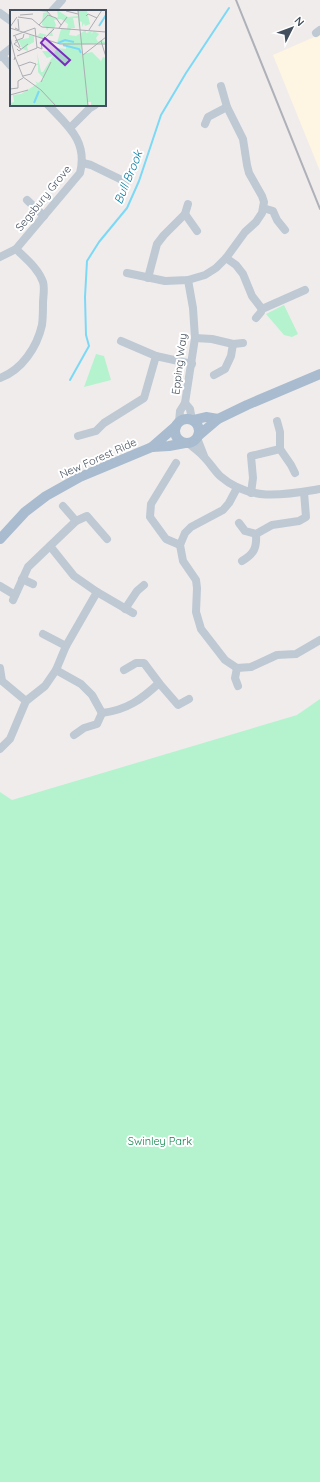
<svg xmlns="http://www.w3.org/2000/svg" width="320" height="1482" viewBox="0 0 320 1482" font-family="Quicksand,sans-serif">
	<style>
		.commercial { fill: #fef6e2 }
		.green { fill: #b4f3ce }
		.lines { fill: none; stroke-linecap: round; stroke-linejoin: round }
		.stream { stroke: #7cd9f6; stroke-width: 2 }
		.minor { stroke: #bec9d4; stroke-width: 8 }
		.major { stroke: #a8bbcf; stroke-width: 10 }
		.rail { stroke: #aeb1b8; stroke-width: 2 }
		.labels { text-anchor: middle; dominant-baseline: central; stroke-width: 4; stroke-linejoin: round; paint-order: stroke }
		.street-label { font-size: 11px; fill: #434f5c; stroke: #fff }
		.park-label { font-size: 11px; fill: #0c854c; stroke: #fff }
		.water-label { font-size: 12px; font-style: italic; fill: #027ca2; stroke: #fff }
		.inset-river { fill: none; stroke: #7cd9f6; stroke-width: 2 }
		.inset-road { fill: none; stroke: #abadb2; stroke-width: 1 }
		.view { fill: #7b2cbf; fill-opacity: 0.15; stroke: #7b2cbf; stroke-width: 2 }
		.inset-edge { fill: none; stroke: #434f5c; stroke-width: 2 }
	</style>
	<rect width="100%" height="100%" fill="#f0ecec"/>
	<path class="commercial" d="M319,35h1v136l-47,-116z"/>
	<g class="green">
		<path d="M284,305l14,29 -6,3 -8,-2 -18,-21z"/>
		<path d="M96,354l8,2 7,24 -27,7z"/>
		<path d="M320,699v783h-320v-690l12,8 285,-85z"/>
	</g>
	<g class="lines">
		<path class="stream" d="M70,380l19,-34 -3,-11 -1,-38 2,-36 12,-19 28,-34 12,-27 22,-66 25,-42 43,-65"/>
		<g class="minor">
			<path d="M52,11l10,-11"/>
			<path d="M0,13l11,8"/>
			<path d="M316,33l4,-3"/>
			<path d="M2,56l9,10"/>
			<path d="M0,57l11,-9"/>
			<path d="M205,124l3,-7 19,-10"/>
			<path d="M70,128l20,-20 5,-3"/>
			<path d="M83,163l8,2 35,17"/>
			<path d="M27,200l17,16"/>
			<path d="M263,208l10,3 4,9 8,10"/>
			<path d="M185,214l12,17"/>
			<path d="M0,257l16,-8 64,-76c8,-32 -12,-47 -32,-68"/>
			<path d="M226,258l10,7 7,9 9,22 10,13"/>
			<path d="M127,273l38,8 23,-1 17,-5 11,-7 10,-10 19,-26 11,-10 6,-9 2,-11 -2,-6 -13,-23 -2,-8 -4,-26 -16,-32 -6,-21"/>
			<path d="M148,278l9,-34 7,-9 21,-21 3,-10"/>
			<path d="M256,318l5,-6 1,-3 43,-19"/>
			<path d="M195,338l17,1 21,5 10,-1"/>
			<path d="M121,341l35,15"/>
			<path d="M214,375l11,-6 6,-13 2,-12"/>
			<path d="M0,378c22,-8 37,-31 42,-53 1,-7 1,-15 1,-22 0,-6 2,-15 0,-21 -5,-14 -17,-23 -27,-33"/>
			<path d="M185,403l5,6 2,11"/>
			<path d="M277,421l3,11v17l11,16 4,8"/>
			<path d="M179,422l1,-11 5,-8 10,-65 -2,-30 -5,-28"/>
			<path d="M78,436l18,-5 8,-8 40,-25 12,-42 36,8"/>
			<path d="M197,438l7,18"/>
			<path d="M188,443c6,5 12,9 16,14 6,6 10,13 16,19 30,26 64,19 100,13"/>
			<path d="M176,463l-25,41 -1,13 16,22 14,6"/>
			<path d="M237,488l-8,15 -6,7 -32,17 -6,6 -5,12 3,16 13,19 1,8 -1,24 5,17 24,31 12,8 14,-1 26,-12 19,-1 24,-14"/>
			<path d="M251,493l2,-15 -2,-22 29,-7"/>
			<path d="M63,506l13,15"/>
			<path d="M239,523l6,8 11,3 16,-9 27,-4 7,-4 -2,-25"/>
			<path d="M50,546l24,30 23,16 36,21"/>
			<path d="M242,561c12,-7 15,-13 14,-27"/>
			<path d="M22,579l11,5"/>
			<path d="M0,586l15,9"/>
			<path d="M13,600l15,-33 48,-46 11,-5 20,23"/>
			<path d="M125,609l12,-18 7,-6"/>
			<path d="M43,634l23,12"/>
			<path d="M0,668l2,13 24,20"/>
			<path d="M237,668l-2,10 3,8"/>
			<path d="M56,670l25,14 11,11 10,18c25,-3 40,-14 57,-30l-15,-20h-8l-12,7"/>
			<path d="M159,683l19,22 11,-6"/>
			<path d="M74,735l10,-7 13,-4 5,-11"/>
			<path d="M0,749l10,-10 16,-38 19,-15 11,-16 10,-24 31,-54"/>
		</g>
		<g class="major">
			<circle cx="187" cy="431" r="12"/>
			<path d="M193,420l13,-3 12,2"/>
			<path d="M198,436l20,-17 29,-14 73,-31"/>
			<path d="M152,447l17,-1 16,-3"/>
			<path d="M0,539l25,-27 21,-16 34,-19 72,-30 24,-21"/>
		</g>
		<path class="rail" d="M236,0l84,209"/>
	</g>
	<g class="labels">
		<g class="street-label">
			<text transform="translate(43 198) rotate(-51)">Segsbury Grove</text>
			<text transform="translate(179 364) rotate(-83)">Epping Way</text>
			<text transform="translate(98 458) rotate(-24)">New Forest Ride</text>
		</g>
		<g class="park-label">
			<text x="160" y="1141">Swinley Park</text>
		</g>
		<g class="water-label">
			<text transform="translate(128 177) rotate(-68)">Bull Brook</text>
		</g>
	</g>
	<g transform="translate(10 10)">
		<rect width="96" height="96" fill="#f0ecec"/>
		<path d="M47,0l11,7 10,-1 -1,-6h-6h13l3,1 3,13 -5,2 -1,-3 -2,4v-5l-3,-1v8l-1,-11h-5l2,10h-4l-2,7 7,1 10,-6v3l6,-2 -1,3 3,-3 5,3 -3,4 2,4 4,-2 4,3 -30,2h5l1,9 10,-2 9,9 2,-4 3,1v48h-15v-4h-3v4h-78v-3l4,-1 -1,-7 8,-1 16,-10 -2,-3 3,2 6,-4 -6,-7v-7h-2l2,-2 -1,-11 4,20h2l10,-16 -6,2 -5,-7h7l4,4 4,-7 9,1v-4l-9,-2 4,-14h6l1,-5 -7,-5 -7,1 2,5 -4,7 1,4h-10l1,3 -7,-3 3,-3 7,2 6,-7 -4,-1 -2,4 -1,-4 -4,-2 1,-12 5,-1v3l7,3 3,-1zM19,25l5,1v6l-7,4 1,5 -6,-2 -4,2 4,-3 -4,-8 11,-2z" fill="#b4f3ce"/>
		<path class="inset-river" d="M89,16l7,-11M48,33l7,-3 9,2M53,35l16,4 2,4M24,93l5,-12"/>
		<path class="inset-road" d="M23,0l14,1 5,6M68,0l10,96M56,1l12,3M10,5l13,-1M38,5l8,3 5,7M76,6l2,-2 9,4M8,7l14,2 7,6M29,15l9,-10M29,15l3,2 64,5M0,17l7,-10M0,18l50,16h46M5,18l4,2 -1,-11M49,18l8,-11M79,20l13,-20M3,26l22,-8M5,26l5,11M0,27l5,20M35,28l9,-9M5,31l8,-3 1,-4M8,31l-4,3 7,5M91,31l5,16M27,37l5,2 -1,-8M7,39l2,2 9,-7M73,45l23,-18M7,46l20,-8 -2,-20M4,50l1,-3 8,20 18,13 15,16M9,56l11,-4 6,2 -5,10 -8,2M31,72l10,-20M0,79l8,-1v-7l5,-3M0,85l18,-5"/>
		<path class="view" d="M35,28l25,22 -5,5 -24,-22z"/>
		<rect width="96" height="96" class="inset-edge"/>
	</g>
	<g transform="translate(292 28) rotate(48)" stroke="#ffffff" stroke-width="3" paint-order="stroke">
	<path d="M0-3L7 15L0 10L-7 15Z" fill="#434f5c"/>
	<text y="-6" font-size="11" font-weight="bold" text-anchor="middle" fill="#434f5c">N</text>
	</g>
</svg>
